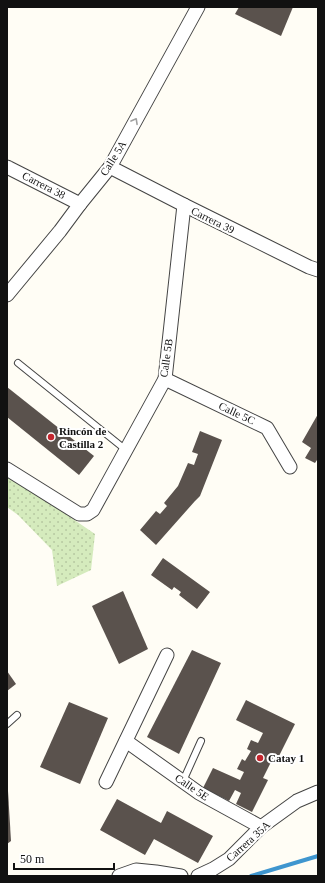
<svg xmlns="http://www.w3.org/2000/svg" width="325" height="883" viewBox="0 0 325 883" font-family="Georgia,serif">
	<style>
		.park { fill: url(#park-dots) }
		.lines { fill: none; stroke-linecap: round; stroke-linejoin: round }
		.stream { stroke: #3f96cf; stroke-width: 4 }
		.building { fill: #5a524d }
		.service-casing { stroke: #444; stroke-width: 8 }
		.minor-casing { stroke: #444; stroke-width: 15 }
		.service { stroke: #fff; stroke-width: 6 }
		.minor { stroke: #fff; stroke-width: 13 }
		.oneway { stroke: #a0a0a0 }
		.poi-dot { fill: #c4262e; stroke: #fff; stroke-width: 1.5 }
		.labels { text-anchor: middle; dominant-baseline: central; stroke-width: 4; stroke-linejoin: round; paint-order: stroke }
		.street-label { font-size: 11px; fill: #111; stroke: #fff }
		.poi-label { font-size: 11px; font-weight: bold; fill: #111; stroke: #fff; text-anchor: start }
	</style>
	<defs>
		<pattern id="park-dots" width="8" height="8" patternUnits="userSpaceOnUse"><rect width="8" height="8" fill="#d5ebbd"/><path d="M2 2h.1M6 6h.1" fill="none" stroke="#b6c8a1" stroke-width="1.8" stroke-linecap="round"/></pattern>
	</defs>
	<rect width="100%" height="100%" fill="#fffdf5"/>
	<path class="park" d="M7,474l88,60 -4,36 -34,16 -5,-36 -34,-35 -11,-8z"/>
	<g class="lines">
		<path class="stream" d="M251,876l67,-20"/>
	</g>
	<g class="building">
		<path d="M239,7h54l-12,29 -46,-22z"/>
		<path d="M7,387l87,69 -15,19 -72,-58z"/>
		<path d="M318,414v47l-1,-1 -2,3 -10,-5 6,-10 -9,-6z"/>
		<path d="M200,431l22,9 -22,56 -5,5 -39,44 -16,-15 16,-19 4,3 7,-8 -3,-3 14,-17 10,-23 6,2 4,-11 -6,-2z"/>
		<path d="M163,558l47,34 -13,17 -18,-14 2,-3 -7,-5 -2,3 -21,-15z"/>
		<path d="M123,591l25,58 -29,15 -27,-58z"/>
		<path d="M192,650l29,13 -42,91 -32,-17z"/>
		<path d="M7,671l9,13 -9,7z"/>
		<path d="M246,700l49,24 -16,32 -4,-2 -12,24 5,2 -16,32 -16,-8 5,-11 -6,-3 -6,11 -26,-13 10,-20 27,12 4,-8 -7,-3 5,-10 3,2 6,-10 -4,-2 4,-9 7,3 5,-10 -27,-13z"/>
		<path d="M69,702l39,16 -28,66 -40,-17z"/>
		<path d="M7,791h1l3,50 -4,3z"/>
		<path d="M117,799l44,24 6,-12 46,25 -15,27 -44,-24 -9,16 -45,-25z"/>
	</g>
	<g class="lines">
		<defs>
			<g id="service">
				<path d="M18,363l108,87"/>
				<path d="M7,724l10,-9"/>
				<path d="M183,781l18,-40"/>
			</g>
			<g id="minor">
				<path d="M7,167l73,37"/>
				<path d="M110,167l74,38 125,62 9,3"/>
				<path d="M7,295l53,-64 20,-27 30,-37 88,-160"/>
				<path d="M165,379l102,49 23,39"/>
				<path d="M7,469l72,45h8l6,-4 72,-131 19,-174"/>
				<path d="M126,741l73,52 62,34"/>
				<path d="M106,782l61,-127"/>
				<path d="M119,876l17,-6 20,2 25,4"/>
				<path d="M198,876l15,-7 16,-10 32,-32 36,-26 21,-9"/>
			</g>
		</defs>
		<use href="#service" class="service-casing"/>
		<use href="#minor" class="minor-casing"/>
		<use href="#service" class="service"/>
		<use href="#minor" class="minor"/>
	</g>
	<defs><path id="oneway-chevron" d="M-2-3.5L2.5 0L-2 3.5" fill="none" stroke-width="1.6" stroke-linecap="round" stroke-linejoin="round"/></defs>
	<use class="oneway" href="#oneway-chevron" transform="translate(135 121) rotate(-61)"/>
	<g class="poi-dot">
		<circle cx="51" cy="437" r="4"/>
		<circle cx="260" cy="758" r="4"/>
	</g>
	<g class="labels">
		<g class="street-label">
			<text transform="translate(113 158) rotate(-58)">Calle 5A</text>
			<text transform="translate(44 185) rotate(27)">Carrera 38</text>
			<text transform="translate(213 220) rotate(26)">Carrera 39</text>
			<text transform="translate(166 358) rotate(-82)">Calle 5B</text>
			<text transform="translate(237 413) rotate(25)">Calle 5C</text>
			<text transform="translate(192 787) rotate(34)">Calle 5E</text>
			<text transform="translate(248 841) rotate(-42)">Carrera 35A</text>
		</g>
		<g class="poi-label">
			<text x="59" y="431">Rincón de<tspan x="59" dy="13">Castilla 2</tspan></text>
			<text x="268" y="758">Catay 1</text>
		</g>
	</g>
	<rect width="325" height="883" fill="none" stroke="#111111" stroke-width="16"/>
	<path d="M14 863v6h100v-6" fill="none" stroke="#111111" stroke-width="2"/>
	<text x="20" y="863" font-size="12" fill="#111111" stroke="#ffffff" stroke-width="3" paint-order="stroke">50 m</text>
</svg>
